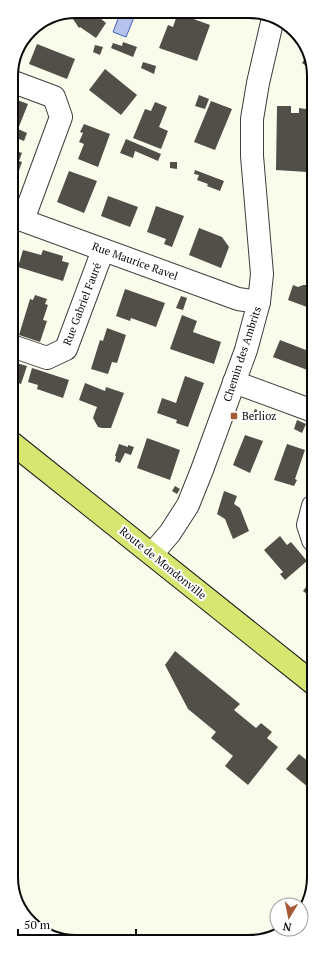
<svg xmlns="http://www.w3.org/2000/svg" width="325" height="953" viewBox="0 0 325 953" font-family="'PT Serif',serif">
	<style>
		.water { fill: #b6c4ed; stroke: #4661ba }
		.building { fill: #514f48 }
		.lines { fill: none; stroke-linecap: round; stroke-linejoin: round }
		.minor-casing { stroke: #3d3d3d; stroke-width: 24 }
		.major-casing { stroke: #1b1b1b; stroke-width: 24 }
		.minor { stroke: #fff; stroke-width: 22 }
		.major { stroke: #d7e670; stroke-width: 22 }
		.poi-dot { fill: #a75a36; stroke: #fff; stroke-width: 1.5 }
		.labels { text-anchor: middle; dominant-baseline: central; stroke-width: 4; stroke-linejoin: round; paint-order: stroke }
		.street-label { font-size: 11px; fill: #0a0a0a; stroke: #fff }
		.poi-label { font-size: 11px; fill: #0a0a0a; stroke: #fff; text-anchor: start }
		.rim { fill: none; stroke: #0a0a0a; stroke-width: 2 }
	</style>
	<rect width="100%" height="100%" fill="#f9fcea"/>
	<path class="water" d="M121,11h12v3l2,1 -9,22 -13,-5z"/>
	<g class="building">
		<path d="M76,11h16l14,12 -10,15 -16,-11 -1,1 -10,-15z"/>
		<path d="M178,12l15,1 -2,5 19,7 -13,36 -38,-13 9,-23 5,2z"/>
		<path d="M123,42l14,5 -4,10 -22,-9 2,-5 9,3z"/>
		<path d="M37,44l38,15 -8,20 -38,-15z"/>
		<path d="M95,45l8,2 -3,8 -7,-3z"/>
		<path d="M308,54l5,9v8l-11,-8z"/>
		<path d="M143,62l13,4 -2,8 -13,-6z"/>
		<path d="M105,69l32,26 -16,20 -32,-25z"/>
		<path d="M199,95l10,4 -4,10 -10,-3z"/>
		<path d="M12,98l16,6 -10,25 9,4 -3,8 -13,-5z"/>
		<path d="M211,101l21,8 -17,41 -21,-8z"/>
		<path d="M155,102l12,5 -8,20 9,4 -7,18 -28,-11 12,-29 6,2z"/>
		<path d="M277,106h14v7h8v-5l7,1v4l7,1v62h-6v-4l-31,-2z"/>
		<path d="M84,124l26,10 -12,33 -20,-8 6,-15 -5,-2 4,-9 -3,-1z"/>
		<path d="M126,139l35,15 -3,7 -23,-10 -2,7 -13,-5z"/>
		<path d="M11,149l11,4 -3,8 3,1 -5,14 -6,-2z"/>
		<path d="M170,162h7v7l-7,-1z"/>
		<path d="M195,170l29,11 -4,10 -13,-5 1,-2 -11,-4 2,-5 -5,-1z"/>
		<path d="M69,171l28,10 -13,32 -27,-11z"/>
		<path d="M108,196l30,11 -8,20 -29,-11z"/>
		<path d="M156,206l28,10 -12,31 -8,-3 2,-5 -19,-7z"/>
		<path d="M199,228l23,9 7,10 -8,21 -32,-13z"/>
		<path d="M23,250l18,5 2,-5 20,6 -1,5 7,2 -6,18 -45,-14z"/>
		<path d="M313,276v30l-5,-2 -1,3 -19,-7 5,-15 5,2 5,-2h7z"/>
		<path d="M11,287l4,1 -3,11h-1z"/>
		<path d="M125,289l40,14 -9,24 -25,-9 -1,3 -14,-5z"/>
		<path d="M35,295l12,4 -2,5 3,1 -5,15 4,1 -7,21 -21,-7 11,-36 3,1z"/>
		<path d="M181,296l6,2 -4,12 -7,-2z"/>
		<path d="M182,315l15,6 -4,11 28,10 -7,22 -44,-15z"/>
		<path d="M107,328l19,7 -9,28 -5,-1 -4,12 -17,-5 9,-29 3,1z"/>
		<path d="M280,340l26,10 1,-2 6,2v13l-3,8 -37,-14z"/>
		<path d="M16,363l11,3 -6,18 -9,-3v-6z"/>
		<path d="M32,368l37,12 -6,18 -26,-9 1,-4 -10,-3z"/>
		<path d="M185,376l19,7 -16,44 -12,-4 1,-3 -20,-7 5,-15 14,5z"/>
		<path d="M85,383l20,8 1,-4 18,6 -13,35h-9l-4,-1 -5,-9 4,-11 -18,-7z"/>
		<path d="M255,409l7,3 -3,6 -7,-2z"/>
		<path d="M297,420l9,4 -4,9 -8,-4z"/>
		<path d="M245,435l18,6 -13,32 -17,-8z"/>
		<path d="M147,438l33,12 -10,30 -33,-12z"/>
		<path d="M119,444l9,3v-2l6,2 -3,8 -6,-2 -5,10 -5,-2 1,-5h-1z"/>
		<path d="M287,444l18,6 -10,29 2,1 -3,6 -20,-6z"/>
		<path d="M175,486l5,3 -3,5 -5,-3z"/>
		<path d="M224,491l13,5 -3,8 6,4 9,23 -16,8 -8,-20 -8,-5z"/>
		<path d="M280,536l7,9 4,-3 16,19 -22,19 -5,-6 3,-2 -19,-22z"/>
		<path d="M313,578v21l-10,-8z"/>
		<path d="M175,651l65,53 -6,6 22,18 5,-5 11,9 -5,6 11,9 -30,38 -23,-19 8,-10 -22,-18 5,-6 -28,-23 -23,-44z"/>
		<path d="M299,754l15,12v26l-28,-23z"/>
	</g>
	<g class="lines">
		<defs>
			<g id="minor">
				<path d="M11,81l43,16 7,20 -38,103"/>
				<path d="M11,216l227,83 21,3"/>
				<path d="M12,346l35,12 19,-9 37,-99"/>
				<path d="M234,382l79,29"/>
				<path d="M313,506l-5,19 5,15"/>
				<path d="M152,554l18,-21 18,-28 14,-35 44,-120 13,-48 3,-28 -10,-118v-37l6,-36 15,-65"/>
			</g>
			<path id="major" d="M12,443l302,241"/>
		</defs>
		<use href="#minor" class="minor-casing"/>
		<use href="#major" class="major-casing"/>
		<use href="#minor" class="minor"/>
		<use href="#major" class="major"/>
	</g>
	<rect class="poi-dot" x="230" y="412" width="8" height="8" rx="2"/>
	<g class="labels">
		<g class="street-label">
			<text transform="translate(135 261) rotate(20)">Rue Maurice Ravel</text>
			<text transform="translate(82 304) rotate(-69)">Rue Gabriel Fauré</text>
			<text transform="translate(242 354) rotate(-72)">Chemin des Ambrits</text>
			<text transform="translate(163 563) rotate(39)">Route de Mondonville</text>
		</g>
		<g class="poi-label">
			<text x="242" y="416">Berlioz</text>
		</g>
	</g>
	<path d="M0 0H325V953H0ZM76 18H249A58 58 0 0 1 307 76V877A58 58 0 0 1 249 935H76A58 58 0 0 1 18 877V76A58 58 0 0 1 76 18Z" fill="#fff" fill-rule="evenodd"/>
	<path class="rim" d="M76 18H249A58 58 0 0 1 307 76V877A58 58 0 0 1 249 935H76A58 58 0 0 1 18 877V76A58 58 0 0 1 76 18Z"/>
	<g transform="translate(289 917) rotate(190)"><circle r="19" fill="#ffffff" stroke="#9d9d9d"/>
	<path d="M0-3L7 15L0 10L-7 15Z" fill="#a75a36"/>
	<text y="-6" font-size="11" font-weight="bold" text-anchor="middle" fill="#0a0a0a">N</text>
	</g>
	<path d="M18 929v6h118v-6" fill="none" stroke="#0a0a0a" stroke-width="2"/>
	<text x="24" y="929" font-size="12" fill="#0a0a0a" stroke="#ffffff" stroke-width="3" paint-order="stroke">50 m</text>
</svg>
